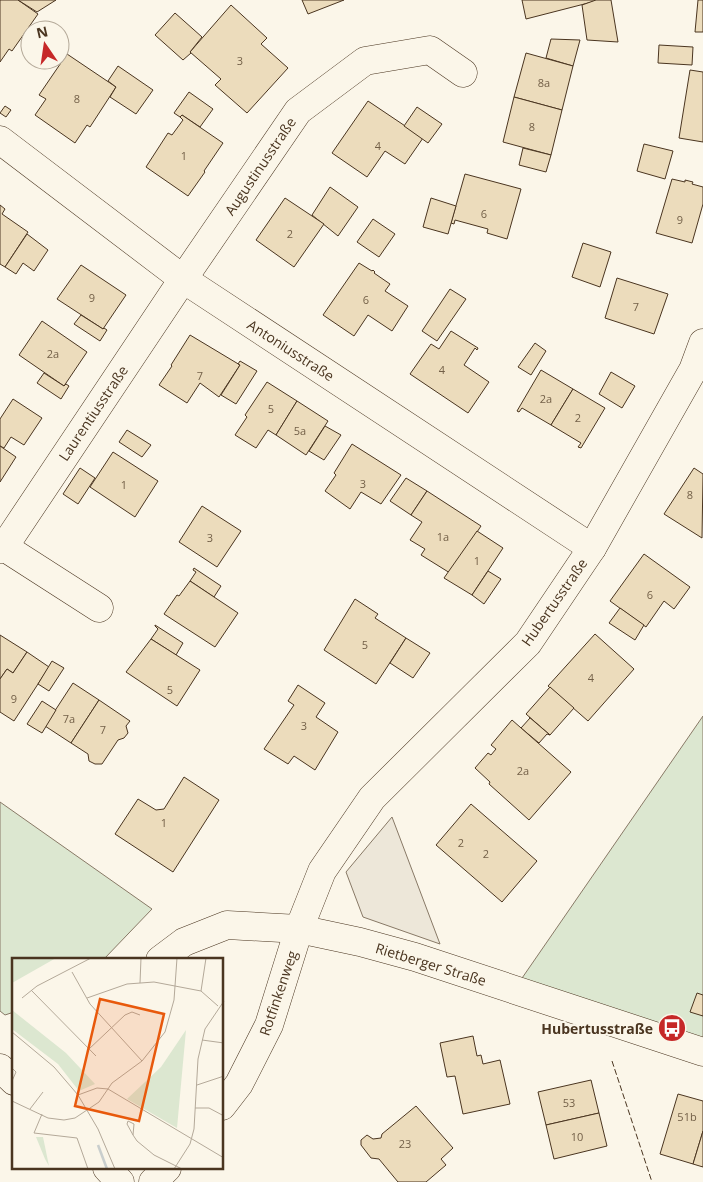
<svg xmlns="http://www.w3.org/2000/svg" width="703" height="1182" viewBox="0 0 703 1182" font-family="'Open Sans',sans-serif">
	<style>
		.green { fill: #dce7d0; stroke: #887966 }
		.parking { fill: #ede7d9; stroke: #887966 }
		.building { fill: #ecdcbc; stroke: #4a3520 }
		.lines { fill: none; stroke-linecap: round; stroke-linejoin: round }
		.minor-casing { stroke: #4a3520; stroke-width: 29 }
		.primary-casing { stroke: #4a3520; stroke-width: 29 }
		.minor { stroke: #fbf6e9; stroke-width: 28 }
		.primary { stroke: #fbf6e9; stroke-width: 28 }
		.fence { stroke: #4a3520; stroke-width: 1; stroke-dasharray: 6 2.5; stroke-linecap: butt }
		.labels { text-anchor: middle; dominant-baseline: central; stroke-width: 4; stroke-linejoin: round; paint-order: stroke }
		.number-label { font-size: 11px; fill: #725f47 }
		.street-label { font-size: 14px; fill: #4a3520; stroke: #fbf6e9 }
		.poi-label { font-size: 14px; font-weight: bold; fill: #4a3520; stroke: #fbf6e9; text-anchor: end }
		.inset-river { fill: none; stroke: #c9cecd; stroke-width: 2.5 }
		.inset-road { fill: none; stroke: #b4a999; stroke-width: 1 }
		.view { fill: #e8590c; fill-opacity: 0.15; stroke: #e8590c; stroke-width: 2.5 }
		.inset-edge { fill: none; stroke: #4a3520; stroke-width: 2.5 }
	</style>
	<rect width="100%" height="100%" fill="#fbf6e9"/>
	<g class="green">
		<path d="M703,716v323l-183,-58z"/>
		<path d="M0,802l152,107 -48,50 -90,1v52l-9,3 -5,-4z"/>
	</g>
	<path class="parking" d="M392,817l48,127 -77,-27 -17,-45z"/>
	<g class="building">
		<path d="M0,0h18l20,14 -26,37 -3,-2 -9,13z"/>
		<path d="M18,0h38l-19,12z"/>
		<path d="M302,0h42l-36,14z"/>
		<path d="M522,0h74v1l-70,18z"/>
		<path d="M596,0h15l7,42 -31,-2 -5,-35z"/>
		<path d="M698,0h5v32h-8z"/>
		<path d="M231,5l36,33 -6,6 27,24 -41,45 -32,-28 6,-6 -31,-27z"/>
		<path d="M175,13l27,24 -12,15 1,1 -8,7 -28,-25z"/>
		<path d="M551,39l29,1 -7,26 -27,-8z"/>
		<path d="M659,45l34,2 -1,18 -34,-2z"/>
		<path d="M526,53l47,13 -11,44 -48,-13z"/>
		<path d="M67,54l49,33 -26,40 -3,-2 -12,18 -40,-28 11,-16 -7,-4z"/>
		<path d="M118,66l35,24 -17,24 -26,-17 6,-10 -8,-6z"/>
		<path d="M690,70l13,2v70l-24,-4z"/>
		<path d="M189,92l24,17 -13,18 -18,-12 -2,2 -6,-4z"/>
		<path d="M514,97l48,13 -11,45 -48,-13z"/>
		<path d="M368,101l55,37 -18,26 -20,-13 -18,26 -35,-24z"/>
		<path d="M5,106l6,4 -5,7 -6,-4z"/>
		<path d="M417,107l25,17 -14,19 -24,-17z"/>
		<path d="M182,115l41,28 -19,28 1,1 -17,24 -42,-29 22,-34 4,2 11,-15 -3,-3z"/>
		<path d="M644,144l29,7 -8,28 -28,-8z"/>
		<path d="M523,148l28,7 -5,17 -27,-7z"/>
		<path d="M465,174l56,15 -14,50 -20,-6 1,-4 -33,-9 -1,4 -3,-1z"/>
		<path d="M672,179l13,3v-2l8,2 -1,2 11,3v17l-11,39 -36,-10z"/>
		<path d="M330,187l28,20 -20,29 -26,-21z"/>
		<path d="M285,198l39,26 -30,43 -38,-27z"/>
		<path d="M431,198l25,8 -8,28 -25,-7z"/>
		<path d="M0,205l5,4 -3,5 26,18 -23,35 -5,-3z"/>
		<path d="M373,219l22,15 -16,23 -22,-15z"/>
		<path d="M27,234l21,16 -14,21 -11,-8 -7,11 -11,-7z"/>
		<path d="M583,243l28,9 -11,35 -28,-10z"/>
		<path d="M359,263l13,8 1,-1 2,2 -1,1 16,11 -5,7 23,15 -16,25 -24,-16 -14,21 -31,-21z"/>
		<path d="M81,265l45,30 -23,34 -46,-30z"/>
		<path d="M617,278l51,16 -14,40 -49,-16z"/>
		<path d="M450,289l16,10 -29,42 -15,-10z"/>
		<path d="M81,315l22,14 1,-1 3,2 -7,11 -26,-17z"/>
		<path d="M42,321l45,31 -23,34 -45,-31z"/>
		<path d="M451,331l27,17 -1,2 -2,-2 -11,17 25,17 -21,31 -58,-39 21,-30 8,5z"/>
		<path d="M190,335l50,30 -21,32 -19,-14 -13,20 -28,-18 13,-19 -1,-1z"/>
		<path d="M535,343l11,8 -15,24 -13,-8z"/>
		<path d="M240,361l17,10 -21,33 -15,-9 19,-30 -2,-1z"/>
		<path d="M541,370l32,19 -22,36 -29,-17 -3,4 -2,-1z"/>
		<path d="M611,372l24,14 -13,22 -23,-14z"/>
		<path d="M44,373l20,13 2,-2 3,2 -8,13 -24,-16z"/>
		<path d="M267,382l30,19 -21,34 -8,-5 -12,18 -21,-13 12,-18 -2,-2z"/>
		<path d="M573,389l32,19 -24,40 -3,-1 3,-4 -30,-18z"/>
		<path d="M13,399l29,19 -18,27 -13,-8 -7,11 -4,-2v-27z"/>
		<path d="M297,401l31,20 -22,34 -30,-20z"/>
		<path d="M325,426l16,9 -17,25 -15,-9z"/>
		<path d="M127,430l24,15 -9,12 -23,-15z"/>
		<path d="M352,444l49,31 -20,29 -20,-12 -11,17 -25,-18 11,-16 -2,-2z"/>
		<path d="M0,446l16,11 -16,25z"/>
		<path d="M113,452l45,29 -23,36 -45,-30z"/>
		<path d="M80,468l15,10 -17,26 -15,-10z"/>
		<path d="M694,468l9,6 -1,64 -38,-24z"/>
		<path d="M406,478l21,13 -16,24 -21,-14z"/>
		<path d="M427,491l54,35 -31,47 -29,-18 4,-6 -15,-9 12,-18 -11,-7z"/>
		<path d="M202,506l39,25 -24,36 -38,-25z"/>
		<path d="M477,531l26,17 -31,47 -28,-17z"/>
		<path d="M644,554l46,33 -16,22 -10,-8 -18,26 -36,-26z"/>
		<path d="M194,568l27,18 -7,11 -24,-16 6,-9 -3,-2z"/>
		<path d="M488,571l13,8 -17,25 -12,-9z"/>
		<path d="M190,581l48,32 -23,34 -51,-33 13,-19 2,1z"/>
		<path d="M355,599l23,15 -3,4 31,20 -30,46 -52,-34z"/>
		<path d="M620,608l24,17 -9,15 -26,-17z"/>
		<path d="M155,625l28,18 -7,12 -25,-16 7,-10 -3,-3z"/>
		<path d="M595,634l39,35 -46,52 -40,-35z"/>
		<path d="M0,635l27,17 -14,21 -6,-4 -7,10z"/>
		<path d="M406,638l24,15 -17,25 -23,-15z"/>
		<path d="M151,639l49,31 -23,36 -51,-34z"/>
		<path d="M27,652l22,15 -35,54 -14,-9v-33l7,-10 6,4z"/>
		<path d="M52,661l12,7 -15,23 -11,-7z"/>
		<path d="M73,683l26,17 -28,43 -26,-17z"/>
		<path d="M298,685l27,18 -9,14 22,15 -23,38 -21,-14 -6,8 -24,-15 30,-44 -6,-4z"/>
		<path d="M550,687l24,21 -24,27 -24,-21z"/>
		<path d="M99,700l31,21 -4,5 2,7 -4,5 -6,2 -16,24h-7l-6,-3 -1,-7 -17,-11z"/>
		<path d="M42,701l14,9 -14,23 -15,-9z"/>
		<path d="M529,717l21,18 -3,-1 -8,9 -18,-15 9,-10z"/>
		<path d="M512,720l59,52 -42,48 -40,-36 1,-2 -15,-14 13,-15 3,2 5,-6 -5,-4z"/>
		<path d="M184,777l35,23 -46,72 -58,-38 23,-35 18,11 8,-1z"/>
		<path d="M471,804l66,57 -35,41 -66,-57z"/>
		<path d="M697,993l6,2v21l-13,-4z"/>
		<path d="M473,1036l4,20 4,-1 2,9 17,-4 10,44 -47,10 -8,-38 -8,1 -7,-34z"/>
		<path d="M591,1080l8,33 -53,12 -8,-33z"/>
		<path d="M678,1094l25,7v30l-10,33 -33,-10z"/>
		<path d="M416,1106l37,42 -12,11 5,6 -20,17h-28l-19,-23 -8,-1 -10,-13v-5l6,-5 6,4 8,-1 1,-4z"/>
		<path d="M599,1113l8,33 -53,13 -8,-34z"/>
		<path d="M703,1131v36l-10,-3z"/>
	</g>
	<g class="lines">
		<defs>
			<g id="minor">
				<path d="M0,140l183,139 409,269"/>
				<path d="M4,547l179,-268 115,-168 67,-50 65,-11 33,23"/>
				<path d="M0,549l4,-2 95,61"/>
				<path d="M160,960l24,-18 43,-17 72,4 61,13 55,15 288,95"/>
				<path d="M222,1106l17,-22 30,-59 30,-96 23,-58 50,-73 156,-155 64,-95 101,-178 10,-27"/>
				<path d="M153,1182l14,-14"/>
			</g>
			<g id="primary">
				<path d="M0,1068l14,13"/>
				<path d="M107,1168l13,14"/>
			</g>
		</defs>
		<use href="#minor" class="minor-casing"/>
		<use href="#primary" class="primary-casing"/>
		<use href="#minor" class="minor"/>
		<use href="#primary" class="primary"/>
		<path class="fence" d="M612,1061l40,121"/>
	</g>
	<defs>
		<symbol id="bus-disc" viewBox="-11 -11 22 22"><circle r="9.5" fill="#c62828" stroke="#fbf6e9"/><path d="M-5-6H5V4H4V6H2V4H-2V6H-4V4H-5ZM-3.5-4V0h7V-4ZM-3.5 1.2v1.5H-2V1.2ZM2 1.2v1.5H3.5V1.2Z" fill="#fff"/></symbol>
	</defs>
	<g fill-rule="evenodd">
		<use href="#bus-disc" x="656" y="1012" width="32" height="32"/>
	</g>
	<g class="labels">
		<g class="number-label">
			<text x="240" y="60">3</text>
			<text x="544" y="82">8a</text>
			<text x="77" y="98">8</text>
			<text x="532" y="126">8</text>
			<text x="378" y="145">4</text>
			<text x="184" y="155">1</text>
			<text x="484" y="213">6</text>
			<text x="680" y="219">9</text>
			<text x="290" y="233">2</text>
			<text x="92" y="297">9</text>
			<text x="366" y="299">6</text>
			<text x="636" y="306">7</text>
			<text x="53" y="353">2a</text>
			<text x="442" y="369">4</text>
			<text x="200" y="375">7</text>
			<text x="546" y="398">2a</text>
			<text x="271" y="408">5</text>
			<text x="578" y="417">2</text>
			<text x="300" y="430">5a</text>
			<text x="363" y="483">3</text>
			<text x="124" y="484">1</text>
			<text x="690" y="494">8</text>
			<text x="443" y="536">1a</text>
			<text x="210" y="537">3</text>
			<text x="477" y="560">1</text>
			<text x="650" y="594">6</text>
			<text x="365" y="644">5</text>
			<text x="591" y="677">4</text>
			<text x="170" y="689">5</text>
			<text x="14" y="698">9</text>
			<text x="69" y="718">7a</text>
			<text x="304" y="725">3</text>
			<text x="103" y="729">7</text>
			<text x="523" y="770">2a</text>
			<text x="164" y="822">1</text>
			<text x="461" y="842">2</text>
			<text x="486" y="853">2</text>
			<text x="569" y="1102">53</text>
			<text x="687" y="1116">51b</text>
			<text x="577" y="1136">10</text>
			<text x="405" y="1143">23</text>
		</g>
		<g class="street-label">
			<text transform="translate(260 166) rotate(-56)">Augustinusstraße</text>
			<text transform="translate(291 350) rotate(33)">Antoniusstraße</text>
			<text transform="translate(93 413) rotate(-56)">Laurentiusstraße</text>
			<text transform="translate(554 602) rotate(-55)">Hubertusstraße</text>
			<text transform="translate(431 964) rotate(17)">Rietberger Straße</text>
			<text transform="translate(278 993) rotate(-71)">Rotfinkenweg</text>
		</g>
		<g class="poi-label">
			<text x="653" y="1028">Hubertusstraße</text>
		</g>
	</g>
	<g transform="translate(12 958)">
		<rect width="211" height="211" fill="#fbf6e9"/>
		<path d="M0,0h44l-44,25zM0,52l54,43 29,31 -16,7 -21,-27 -46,-35zM174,72l-9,98 -50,-29 34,-32zM24,179h7l6,29 -4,-7z" fill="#dce7d0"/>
		<path class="inset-river" d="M86,187l9,24"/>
		<path class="inset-road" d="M60,14l18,32 52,57M128,25l1,-25M19,32l65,66M189,33l5,-33M10,40l15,-12 54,-28M75,40l40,-14 27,-2 47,9 17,15M0,74l42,35 24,28 20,34 17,40M190,82l22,3M77,91l36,-34 7,-3 8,3M0,110l4,4 -4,9M185,127l27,-9M66,137l19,-7 11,1 116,69M0,143l36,17 16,2 11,-2 24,-16 13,-19 30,-22 23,-29 9,-32 3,-42M183,150h14l15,8M18,151l13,-17M30,156l-8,19 43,5 11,31M121,177l1,-11 -6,-3 -1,3 6,11 4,6 17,14 28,14M162,211l16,-25 4,-15 4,-70 7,-30 19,-28"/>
		<path class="view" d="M88,41l64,15 -25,107 -64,-15z"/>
		<rect width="211" height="211" class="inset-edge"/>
	</g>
	<g transform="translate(45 45) rotate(347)"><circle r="24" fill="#fbf6e9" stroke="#b4a999"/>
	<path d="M0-4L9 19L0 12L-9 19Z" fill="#c62828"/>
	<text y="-8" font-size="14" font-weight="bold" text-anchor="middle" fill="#4a3520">N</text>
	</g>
</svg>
